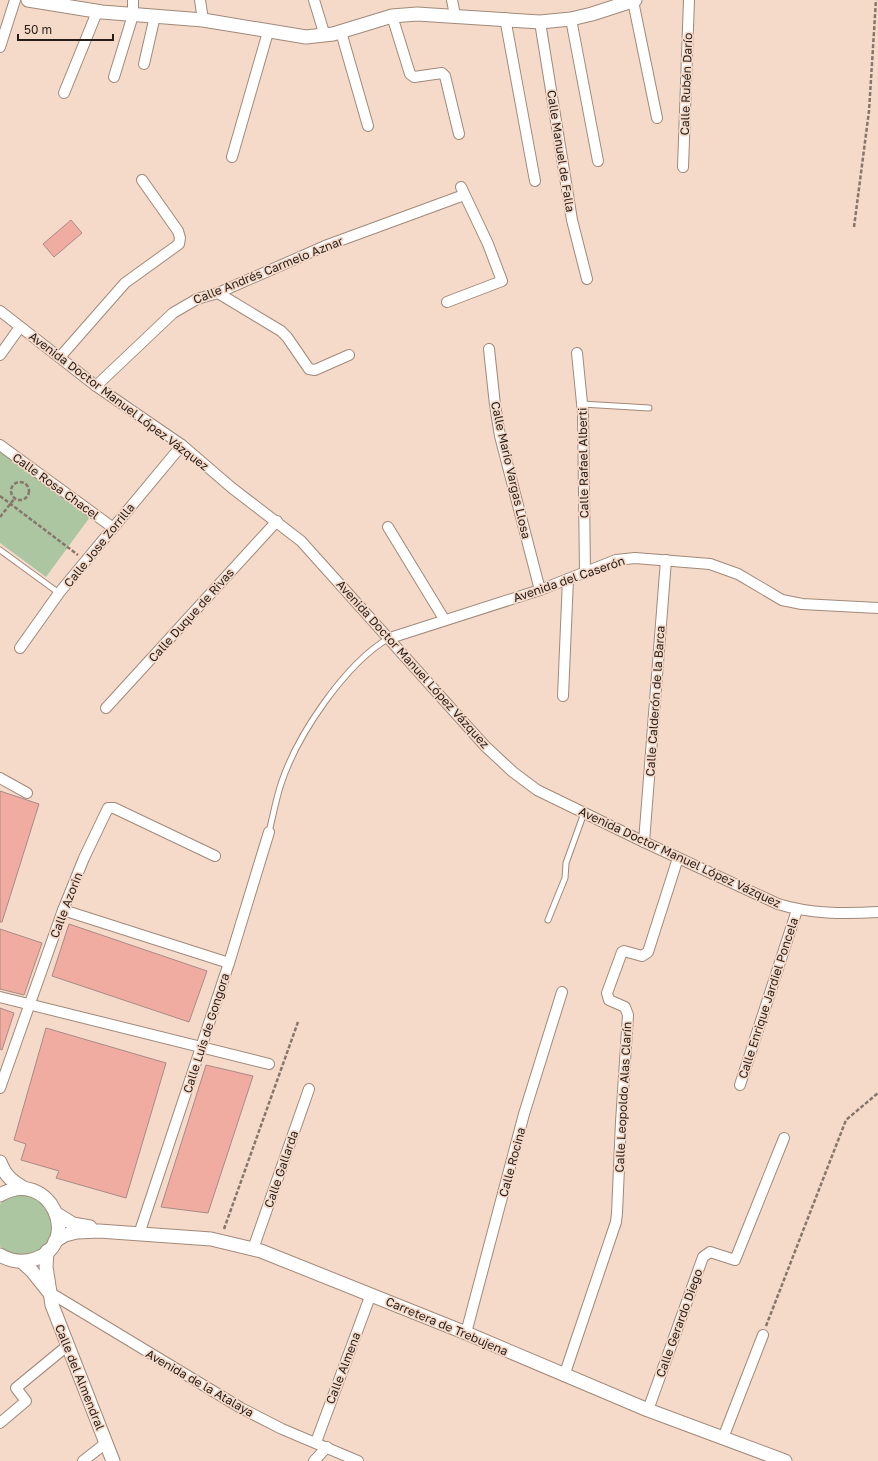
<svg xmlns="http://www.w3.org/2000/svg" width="878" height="1461" viewBox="0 0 878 1461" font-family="'Golos Text',sans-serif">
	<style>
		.green { fill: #acc6a1 }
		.building { fill: #f1aca2; stroke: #a88a86 }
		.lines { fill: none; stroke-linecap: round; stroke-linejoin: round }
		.service-casing { stroke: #a18979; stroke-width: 7 }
		.minor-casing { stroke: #a18979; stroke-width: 12 }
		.tertiary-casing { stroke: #a18979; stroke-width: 15 }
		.path { stroke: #87766b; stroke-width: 2.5; stroke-dasharray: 4 2; stroke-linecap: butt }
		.service { stroke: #fff; stroke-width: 5 }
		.minor { stroke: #fff; stroke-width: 10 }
		.tertiary { stroke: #fff; stroke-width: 13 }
		.labels { text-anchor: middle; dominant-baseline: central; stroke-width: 3.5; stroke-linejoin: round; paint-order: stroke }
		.street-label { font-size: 12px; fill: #261d17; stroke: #f5daca }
	</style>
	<rect width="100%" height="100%" fill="#f5daca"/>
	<g class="green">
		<path d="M0,450l90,67 -44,60 -46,-34z"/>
		<path d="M17,1195c12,0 19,1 27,11 27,30 -18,69 -44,40v-42l7,-6z"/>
	</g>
	<g class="building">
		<path d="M71,220l11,13 -28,24 -11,-13z"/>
		<path d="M0,791l39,13 -37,118h-2z"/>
		<path d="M69,924l138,47 -18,51 -137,-46z"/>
		<path d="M0,929l42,14 -18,52 -24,-6z"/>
		<path d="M0,1008l14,5 -12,37 -2,-1z"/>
		<path d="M46,1028l120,35 -40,135 -70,-20 3,-7 -38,-11 5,-16 -12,-4z"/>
		<path d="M206,1065l47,11 -45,137 -47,-6z"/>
	</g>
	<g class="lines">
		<defs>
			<g id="service">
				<path d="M582,404l67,4"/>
				<path d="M0,550l59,43"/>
				<path d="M269,832c4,-16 7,-33 12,-48 16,-49 64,-120 108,-146"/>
				<path d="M548,920l17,-42 1,-15 18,-50"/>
			</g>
			<g id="minor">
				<path d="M200,0l3,20"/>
				<path d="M314,0l11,36"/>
				<path d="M452,0l3,15"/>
				<path d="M633,1l24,117"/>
				<path d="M392,16l18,58 4,3 28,-4 3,3 14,58"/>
				<path d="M505,18l30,163"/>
				<path d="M571,19l27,142"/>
				<path d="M540,22l32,198 15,59"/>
				<path d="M341,32l27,94"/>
				<path d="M0,47l15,-47"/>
				<path d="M144,64l11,-48"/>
				<path d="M114,77l19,-62v-15"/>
				<path d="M64,93l33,-81"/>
				<path d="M232,157l36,-125"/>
				<path d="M683,167l6,-167"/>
				<path d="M218,293l63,38 6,6 22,32 6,1 34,-15"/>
				<path d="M447,302l55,-21 -14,-37 -27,-57"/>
				<path d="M0,311l96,75 86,59 50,43 69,53 184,205 28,26 24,18 107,52 134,62c32,10 66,10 100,8"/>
				<path d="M489,349l6,56 5,31 40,154"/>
				<path d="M577,353l6,60 2,160"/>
				<path d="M0,355l20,-28"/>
				<path d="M60,357l65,-74 54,-39 1,-6 -2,-7 -36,-51"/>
				<path d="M96,386l77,-73 24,-14 21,-6 107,-47 139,-51"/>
				<path d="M0,445l112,82"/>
				<path d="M388,527l56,92"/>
				<path d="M390,638l150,-48 76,-30 19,-2 75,6 28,10 44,26 20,4 76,4"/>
				<path d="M20,648l39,-55 123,-148"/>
				<path d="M563,696l5,-117"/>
				<path d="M106,708l171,-187"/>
				<path d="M0,778l27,15"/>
				<path d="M644,842l22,-282"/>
				<path d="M63,910l166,53"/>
				<path d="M0,997l269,67"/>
				<path d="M740,1085l57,-175"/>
				<path d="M0,1088l63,-178 21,-52 24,-50h6l101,48"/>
				<path d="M139,1234l90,-271 40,-131"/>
				<path d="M253,1249l56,-160"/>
				<path d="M49,1292l192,116 41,21 76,32"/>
				<path d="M466,1333l58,-219 38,-122"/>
				<path d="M564,1376l52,-154 1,-9 4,-91 7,-107 -3,-8 -16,-7 -2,-7 15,-41 2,-1 18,5 6,-4 30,-94"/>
				<path d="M648,1410l55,-153 7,-5 25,8 49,-122"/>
				<path d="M0,1423l26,-22 -10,-13 51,-42"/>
				<path d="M723,1438l40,-103"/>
				<path d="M316,1442l55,-148"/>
				<path d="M83,1461l23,-18"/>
				<path d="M314,1461l13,-14"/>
			</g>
			<g id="tertiary">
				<path d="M28,0l74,12 101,8 103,17 27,-3 59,-18 25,-2 123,8 31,-3 21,-5 43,-14"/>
				<path d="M0,1162c5,13 11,19 24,26"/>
				<path d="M0,1195c50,-29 83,48 35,64 -12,4 -23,3 -35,-4"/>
				<path d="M57,1214l16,10 17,3"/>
				<path d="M55,1241l10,-6 12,-3 22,-1 112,8 50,12 205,82 182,77 137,51"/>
				<path d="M47,1251l-1,16 6,38 61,156"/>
				<path d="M22,1262l10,9 16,20"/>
			</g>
		</defs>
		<use href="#service" class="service-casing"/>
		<use href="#minor" class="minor-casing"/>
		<use href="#tertiary" class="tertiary-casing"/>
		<g class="path">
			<path d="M854,227l15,-116 7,-111"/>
			<circle cx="20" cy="491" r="9"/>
			<path d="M0,496l78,59"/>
			<path d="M0,517l15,-19"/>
			<path d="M224,1229l74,-207"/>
			<path d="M766,1326l80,-206 32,-27"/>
		</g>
		<use href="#service" class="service"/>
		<use href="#minor" class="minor"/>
		<use href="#tertiary" class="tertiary"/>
	</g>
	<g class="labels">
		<g class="street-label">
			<text transform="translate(686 84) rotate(-88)">Calle Rubén Darío</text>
			<text transform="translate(561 151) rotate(81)">Calle Manuel de Falla</text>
			<text transform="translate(268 270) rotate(-22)">Calle Andrés Carmelo Aznar</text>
			<text transform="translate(119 401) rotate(37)">Avenida Doctor Manuel López Vázquez</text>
			<text transform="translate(583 463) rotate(-91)">Calle Rafael Alberti</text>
			<text transform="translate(511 470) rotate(77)">Calle Mario Vargas Llosa</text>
			<text transform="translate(56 486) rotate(36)">Calle Rosa Chacel</text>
			<text transform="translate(99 545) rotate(-51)">Calle Jose Zorrilla</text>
			<text transform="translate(569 579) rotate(-19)">Avenida del Caserón</text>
			<text transform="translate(191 615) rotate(-48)">Calle Duque de Rivas</text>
			<text transform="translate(413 664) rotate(48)">Avenida Doctor Manuel López Vázquez</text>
			<text transform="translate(655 701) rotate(-86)">Calle Calderón de la Barca</text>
			<text transform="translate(680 857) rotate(25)">Avenida Doctor Manuel López Vázquez</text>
			<text transform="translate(66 905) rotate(-69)">Calle Azorin</text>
			<text transform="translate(768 998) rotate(-72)">Calle Enrique Jardiel Poncela</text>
			<text transform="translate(206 1033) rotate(-72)">Calle Luis de Gongora</text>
			<text transform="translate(623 1097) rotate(-87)">Calle Leopoldo Alas Clarín</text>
			<text transform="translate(512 1162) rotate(-75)">Calle Rocina</text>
			<text transform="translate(281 1169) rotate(-71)">Calle Gallarda</text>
			<text transform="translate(679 1323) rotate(-70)">Calle Gerardo Diego</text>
			<text transform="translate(447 1326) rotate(23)">Carretera de Trebujena</text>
			<text transform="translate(343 1368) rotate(-69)">Calle Almena</text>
			<text transform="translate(80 1377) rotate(68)">Calle del Almendral</text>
			<text transform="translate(200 1383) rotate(30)">Avenida de la Atalaya</text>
		</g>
	</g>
	<path d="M18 34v6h95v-6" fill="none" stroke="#261d17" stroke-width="2"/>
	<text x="24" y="34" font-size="12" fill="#261d17" stroke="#f5daca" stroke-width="3" paint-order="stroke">50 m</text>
</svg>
